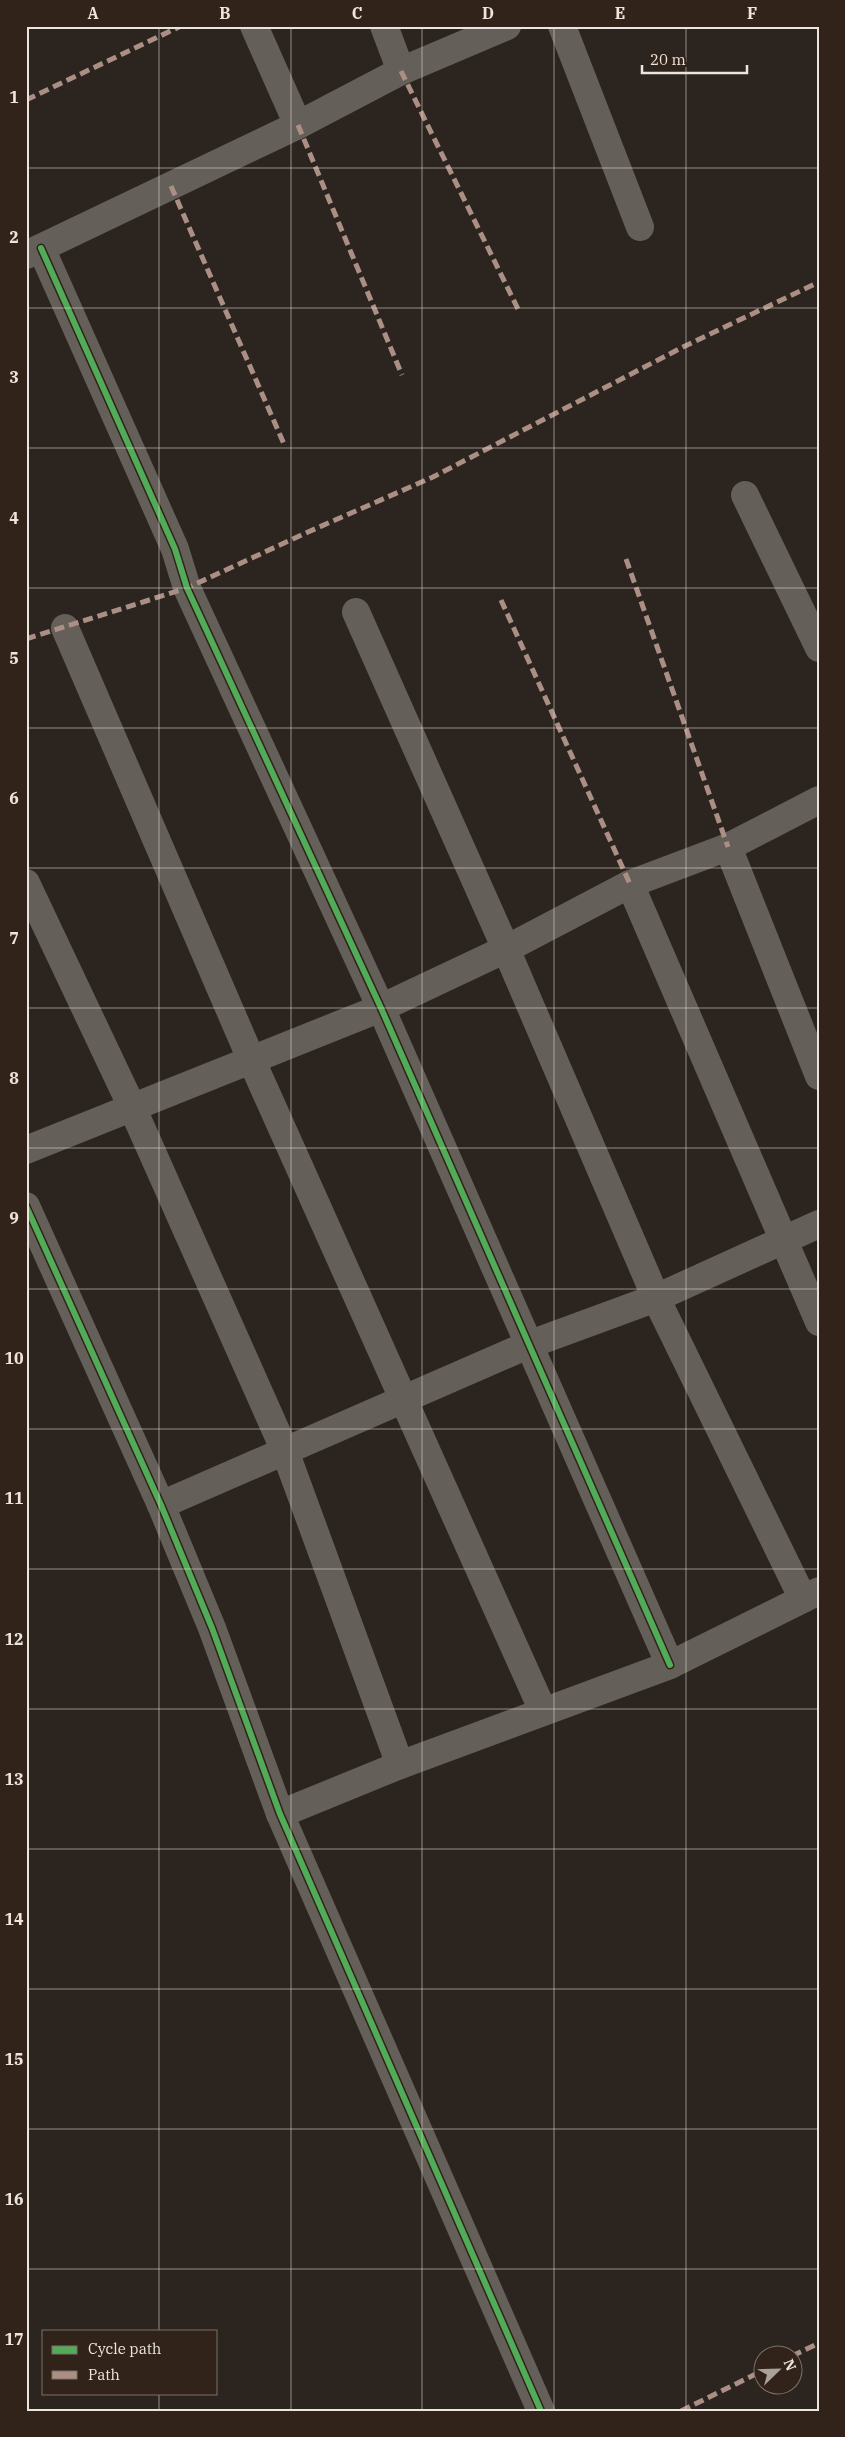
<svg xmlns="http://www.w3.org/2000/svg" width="845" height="2437" viewBox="0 0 845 2437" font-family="'IBM Plex Serif',serif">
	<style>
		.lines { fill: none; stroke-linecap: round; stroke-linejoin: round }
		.minor { stroke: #655f5a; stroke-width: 28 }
		.quiet { stroke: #ac8f84; stroke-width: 5; stroke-dasharray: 10 5; stroke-linecap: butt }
		.cycleway-casing { stroke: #312319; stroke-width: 9 }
		.cycleway { stroke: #51ab58; stroke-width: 6 }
		.grid { fill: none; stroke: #ede4dd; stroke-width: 1; stroke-opacity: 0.55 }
		.neatline { fill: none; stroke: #ede4dd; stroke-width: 2 }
		.grid-label { font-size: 16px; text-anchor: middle; font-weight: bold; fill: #ede4dd }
	</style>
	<rect width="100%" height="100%" fill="#2b241f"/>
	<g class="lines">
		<g class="minor">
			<path d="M254,26l44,99"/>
			<path d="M384,26l17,45"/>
			<path d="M562,26l78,201"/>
			<path d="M41,248l134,301 12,39 194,420 289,657"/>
			<path d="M26,255l272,-130 103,-54 106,-45"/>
			<path d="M745,495l74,153"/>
			<path d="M356,612l150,337 150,349 147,301"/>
			<path d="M65,628l186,431 292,652"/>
			<path d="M728,847l91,229"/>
			<path d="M26,883l106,224 153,344 115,314"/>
			<path d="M630,884l189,438"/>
			<path d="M26,1150l355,-142 125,-59 124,-65 98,-37 91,-47"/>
			<path d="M26,1206l135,299 51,123 68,186 261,597"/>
			<path d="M161,1505l367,-160 128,-47 163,-74"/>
			<path d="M280,1814l120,-49 270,-100 149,-74"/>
		</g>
		<g class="quiet">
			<path d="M401,71l117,238"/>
			<path d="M26,100l155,-74"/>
			<path d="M298,125l104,250"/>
			<path d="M171,186l113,258"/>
			<path d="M626,559l102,288"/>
			<path d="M501,600l129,284"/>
			<path d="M26,639l161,-51 121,-56 125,-55 250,-130 136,-65"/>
			<path d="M792,2356l27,-13"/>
			<path d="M681,2411l81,-40"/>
		</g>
		<defs>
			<g id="cycleway">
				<path d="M41,248l134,301 12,39 194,420 289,657"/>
				<path d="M26,1206l135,299 51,123 68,186 261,597"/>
			</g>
		</defs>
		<use href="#cycleway" class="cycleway-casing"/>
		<use href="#cycleway" class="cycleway"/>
	</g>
	<path class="grid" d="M159,26v2305M291,26v2385M422,26v2385M554,26v2385M686,26v2385M26,168h793M26,308h793M26,448h793M26,588h793M26,728h793M26,868h793M26,1008h793M26,1148h793M26,1289h793M26,1429h793M26,1569h793M26,1709h793M26,1849h793M26,1989h793M26,2129h793M26,2269h793M159,2393v18"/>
	<rect width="845" height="2437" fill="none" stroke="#312319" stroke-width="55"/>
	<rect x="42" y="2330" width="175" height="65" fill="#312319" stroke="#7c7067"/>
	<rect x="52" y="2346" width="25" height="8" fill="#51ab58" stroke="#7c7067"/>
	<text x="88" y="2354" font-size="15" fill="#ede4dd">Cycle path</text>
	<rect x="52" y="2371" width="25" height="8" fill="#ac8f84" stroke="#7c7067"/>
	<text x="88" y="2380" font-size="15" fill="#ede4dd">Path</text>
	<g transform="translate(778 2370) rotate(67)"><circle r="24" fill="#312319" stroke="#7c7067"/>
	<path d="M0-4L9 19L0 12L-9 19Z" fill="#a9a19a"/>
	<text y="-8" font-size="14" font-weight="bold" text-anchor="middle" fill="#ede4dd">N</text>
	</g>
	<path d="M642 65v8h105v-8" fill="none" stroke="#ede4dd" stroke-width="2.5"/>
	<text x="650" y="65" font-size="15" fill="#ede4dd" stroke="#312319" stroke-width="4" paint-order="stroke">20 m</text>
	<rect x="28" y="28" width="790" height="2382" class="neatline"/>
	<g class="grid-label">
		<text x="93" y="19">A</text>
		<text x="225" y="19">B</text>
		<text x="357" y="19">C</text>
		<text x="488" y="19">D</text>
		<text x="620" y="19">E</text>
		<text x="752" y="19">F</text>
		<text x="14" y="103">1</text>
		<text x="14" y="243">2</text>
		<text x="14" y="383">3</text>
		<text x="14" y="524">4</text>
		<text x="14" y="664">5</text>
		<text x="14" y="804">6</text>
		<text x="14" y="944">7</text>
		<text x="14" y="1084">8</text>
		<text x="14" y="1224">9</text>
		<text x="14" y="1364">10</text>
		<text x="14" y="1504">11</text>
		<text x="14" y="1645">12</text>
		<text x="14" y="1785">13</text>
		<text x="14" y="1925">14</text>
		<text x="14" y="2065">15</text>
		<text x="14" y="2205">16</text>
		<text x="14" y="2345">17</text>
	</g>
</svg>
